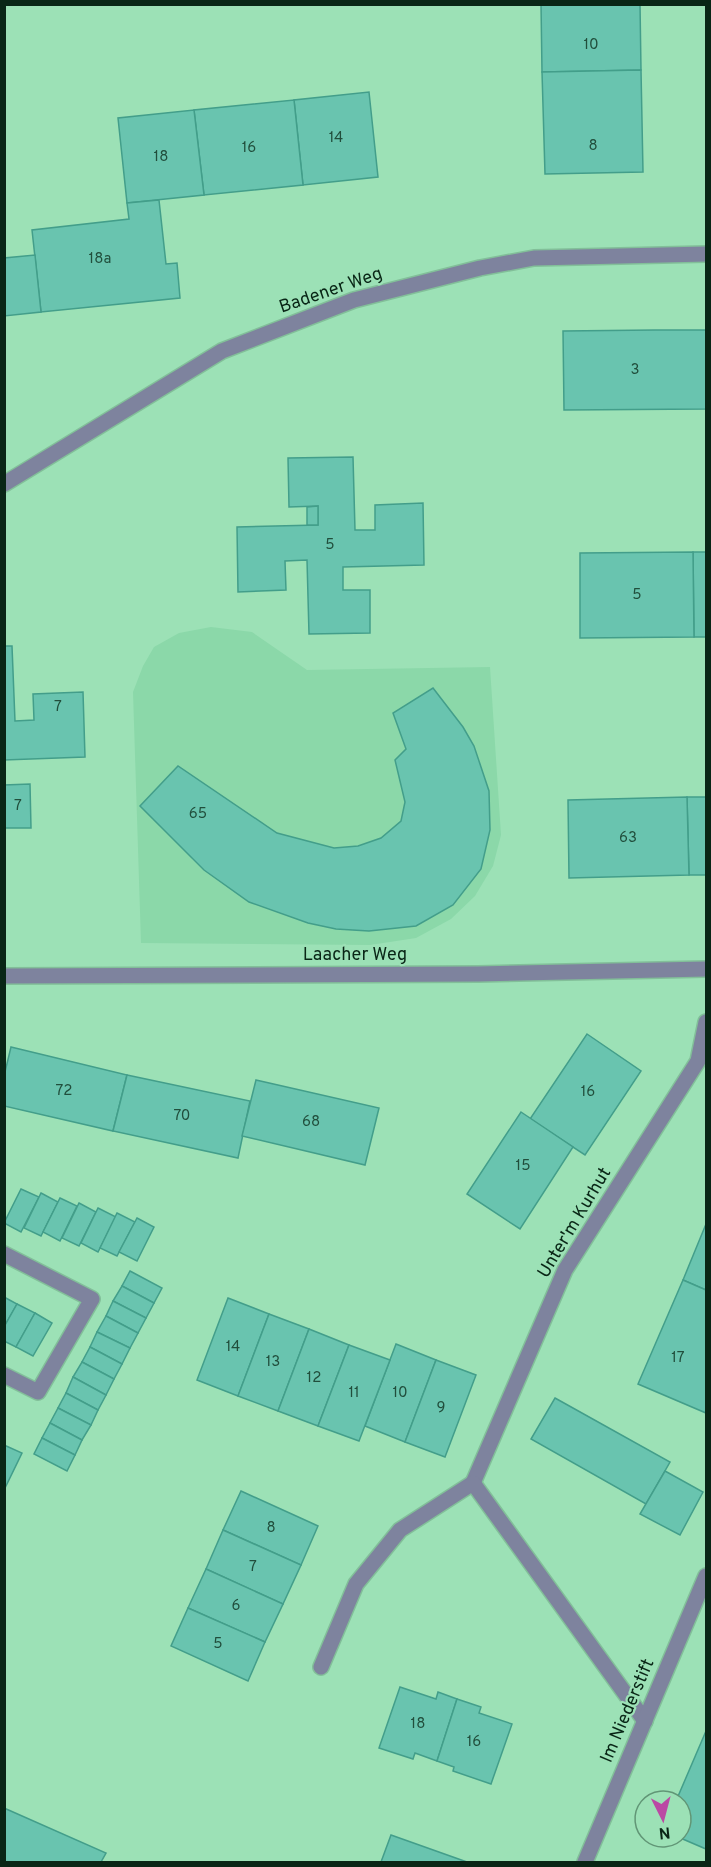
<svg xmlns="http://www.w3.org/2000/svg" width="711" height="1867" viewBox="0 0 711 1867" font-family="Overpass,sans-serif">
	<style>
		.built { fill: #8bd8a9 }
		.building { fill: #69c4af; stroke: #439e8a; stroke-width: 1.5 }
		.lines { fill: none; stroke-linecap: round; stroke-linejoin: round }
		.service-casing { stroke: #82bf99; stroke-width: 18 }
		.minor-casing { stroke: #82bf99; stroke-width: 18 }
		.service { stroke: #7e839e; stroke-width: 15 }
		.minor { stroke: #7e839e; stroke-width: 15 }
		.labels { text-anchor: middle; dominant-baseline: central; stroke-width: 4.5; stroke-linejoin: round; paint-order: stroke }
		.number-label { font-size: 15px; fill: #214e3c }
		.street-label { font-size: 18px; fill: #092616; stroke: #9ce1b6 }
	</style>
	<rect width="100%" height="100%" fill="#9ce1b6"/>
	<path class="built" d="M211,627l41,5 55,38 183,-3 11,168 -8,31 -18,30 -24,23 -35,19 -46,7 -229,-2 -8,-251 10,-26 11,-19 25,-14z"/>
	<g class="building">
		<path d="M541,4h99l1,66 -99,2z"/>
		<path d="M641,70l2,102 -98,2 -3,-102z"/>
		<path d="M369,92l9,85 -75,8 -9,-85z"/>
		<path d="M294,100l9,85 -99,10 -10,-85z"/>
		<path d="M194,110l10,85 -77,8 -9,-85z"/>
		<path d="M159,200l7,64 11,-1 3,35 -139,14 -9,-82 97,-11 -2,-16z"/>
		<path d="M35,255l6,57 -37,4v-58z"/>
		<path d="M655,330h51v79l-142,1 -1,-79z"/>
		<path d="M353,457l2,73h20v-25l48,-2 1,62 -81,2v23h27v43l-61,1 -2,-74 -22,1 1,29 -48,2 -1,-65 81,-2v-19l-29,1 -1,-49z"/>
		<path d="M318,506v19h-11v-18z"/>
		<path d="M693,552h13v85h-12z"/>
		<path d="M693,552l1,85 -114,1v-85z"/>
		<path d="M4,646h8l3,75 19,-1 -1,-26 50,-2 2,65 -81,3z"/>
		<path d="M433,688l30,39 11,19 15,45 1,39 -9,39 -28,36 -37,21 -47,5 -33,-2 -28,-6 -59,-21 -45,-32 -64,-64 38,-40 99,67 57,15 24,-2 23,-8 20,-17 4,-19 -10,-42 11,-11 -13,-36z"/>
		<path d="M30,784l1,44h-27v-43z"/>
		<path d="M687,797h19v78h-17z"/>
		<path d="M687,797l2,78 -120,3 -1,-78z"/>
		<path d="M587,1034l54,37 -56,84 -55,-36z"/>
		<path d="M11,1047l116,28 -14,56 -109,-25v-30z"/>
		<path d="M127,1075l123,26 -12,57 -125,-27z"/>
		<path d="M256,1080l123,28 -14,57 -123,-29z"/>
		<path d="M521,1112l52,35 -53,82 -53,-35z"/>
		<path d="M21,1189l18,8 -18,35 -17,-9z"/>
		<path d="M41,1193l17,9 -17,34 -17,-8z"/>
		<path d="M60,1198l17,8 -17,35 -17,-9z"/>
		<path d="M79,1203l17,9 -17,34 -17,-8z"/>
		<path d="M98,1208l18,9 -18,35 -17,-9z"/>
		<path d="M117,1213l18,9 -18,34 -17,-8z"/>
		<path d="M137,1218l17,9 -17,34 -18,-9z"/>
		<path d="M706,1224v66l-23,-10z"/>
		<path d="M130,1271l32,17 -8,15 -32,-17z"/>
		<path d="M683,1280l23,10v123l-68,-29z"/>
		<path d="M122,1286l32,17 -8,15 -33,-17z"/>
		<path d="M4,1297l13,7 -13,23z"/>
		<path d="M228,1298l41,16 -31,82 -41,-16z"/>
		<path d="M113,1301l33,17 -8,15 -32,-17z"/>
		<path d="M17,1304l18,9 -19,34 -12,-6v-14z"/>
		<path d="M35,1313l17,10 -19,33 -17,-9z"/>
		<path d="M269,1314l40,15 -31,82 -40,-15z"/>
		<path d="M106,1316l32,17 -8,15 -33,-16z"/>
		<path d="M309,1329l40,16 -31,81 -40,-15z"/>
		<path d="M97,1332l33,16 -8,16 -32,-17z"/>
		<path d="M396,1344l40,16 -31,82 -40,-16z"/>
		<path d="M349,1345l41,15 -31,81 -41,-15z"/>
		<path d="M90,1347l32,17 -8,15 -32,-17z"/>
		<path d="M436,1360l40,15 -31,82 -40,-15z"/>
		<path d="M82,1362l32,17 -8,16 -33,-18z"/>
		<path d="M73,1377l33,18 -8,15 -32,-17z"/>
		<path d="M66,1393l32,17 -7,15 -33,-17z"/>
		<path d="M555,1398l115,64 -24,42 -115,-65z"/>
		<path d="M58,1408l33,17 -9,15 -32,-17z"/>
		<path d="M50,1423l32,17 -7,15 -33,-17z"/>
		<path d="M42,1438l33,17 -8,16 -33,-17z"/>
		<path d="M4,1445l18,8 -17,35h-1z"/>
		<path d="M665,1471l38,21 -23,43 -40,-21z"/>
		<path d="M241,1491l77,35 -17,39 -78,-35z"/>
		<path d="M223,1530l78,35 -18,39 -77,-35z"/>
		<path d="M206,1569l77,35 -18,38 -77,-34z"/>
		<path d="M188,1608l77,34 -17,39 -77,-35z"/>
		<path d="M400,1687l36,12 2,-7 19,7 -20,62 -22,-8 -2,6 -34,-11z"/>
		<path d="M457,1699l24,8 -2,6 33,11 -21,60 -38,-13 1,-4 -17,-6z"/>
		<path d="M706,1731v118l-28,-12h3v-36h-5z"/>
		<path d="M4,1808l102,45 -5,9h-97z"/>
		<path d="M391,1835l76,27h-86z"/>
	</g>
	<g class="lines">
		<defs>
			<path id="service" d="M4,1254l88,45 -54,93 -34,-17"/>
			<g id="minor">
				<path d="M4,484l218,-133 132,-51 126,-32 54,-10 172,-4"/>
				<path d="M4,976l474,-2 228,-5"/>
				<path d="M473,1483l92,-213 133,-209 8,-39"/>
				<path d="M321,1667l35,-83 44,-54 73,-47 172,238"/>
				<path d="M585,1862l121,-286"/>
			</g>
		</defs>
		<use href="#service" class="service-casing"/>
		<use href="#minor" class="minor-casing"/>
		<use href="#service" class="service"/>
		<use href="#minor" class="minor"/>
	</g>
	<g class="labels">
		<g class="number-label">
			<text x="591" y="45">10</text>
			<text x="336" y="138">14</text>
			<text x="593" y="146">8</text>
			<text x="249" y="148">16</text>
			<text x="161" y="157">18</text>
			<text x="100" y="259">18a</text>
			<text x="635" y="370">3</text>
			<text x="330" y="545">5</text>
			<text x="637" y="595">5</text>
			<text x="58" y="707">7</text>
			<text x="18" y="806">7</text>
			<text x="198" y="814">65</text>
			<text x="628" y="838">63</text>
			<text x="64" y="1091">72</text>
			<text x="588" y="1092">16</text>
			<text x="182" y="1116">70</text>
			<text x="311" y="1122">68</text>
			<text x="523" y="1166">15</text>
			<text x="233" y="1347">14</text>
			<text x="678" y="1358">17</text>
			<text x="273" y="1362">13</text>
			<text x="314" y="1378">12</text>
			<text x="354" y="1393">11</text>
			<text x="400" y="1393">10</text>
			<text x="441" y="1408">9</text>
			<text x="271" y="1528">8</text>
			<text x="253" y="1567">7</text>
			<text x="236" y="1606">6</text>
			<text x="218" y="1644">5</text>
			<text x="418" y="1724">18</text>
			<text x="474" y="1742">16</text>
		</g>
		<g class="street-label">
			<text transform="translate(331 291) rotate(-19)">Badener Weg</text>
			<text x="355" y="955">Laacher Weg</text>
			<text transform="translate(575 1223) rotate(-59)">Unter'm Kurhut</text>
			<text transform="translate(628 1711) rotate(-67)">Im Niederstift</text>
		</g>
	</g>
	<rect width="711" height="1867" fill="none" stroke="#092616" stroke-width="12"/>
	<g transform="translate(663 1819) rotate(174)"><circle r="28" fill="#9ce1b6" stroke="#619676" stroke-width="1.5"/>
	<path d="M0-4.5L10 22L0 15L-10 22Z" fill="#bb49a4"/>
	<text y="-9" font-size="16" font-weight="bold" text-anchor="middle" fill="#092616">N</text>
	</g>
</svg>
